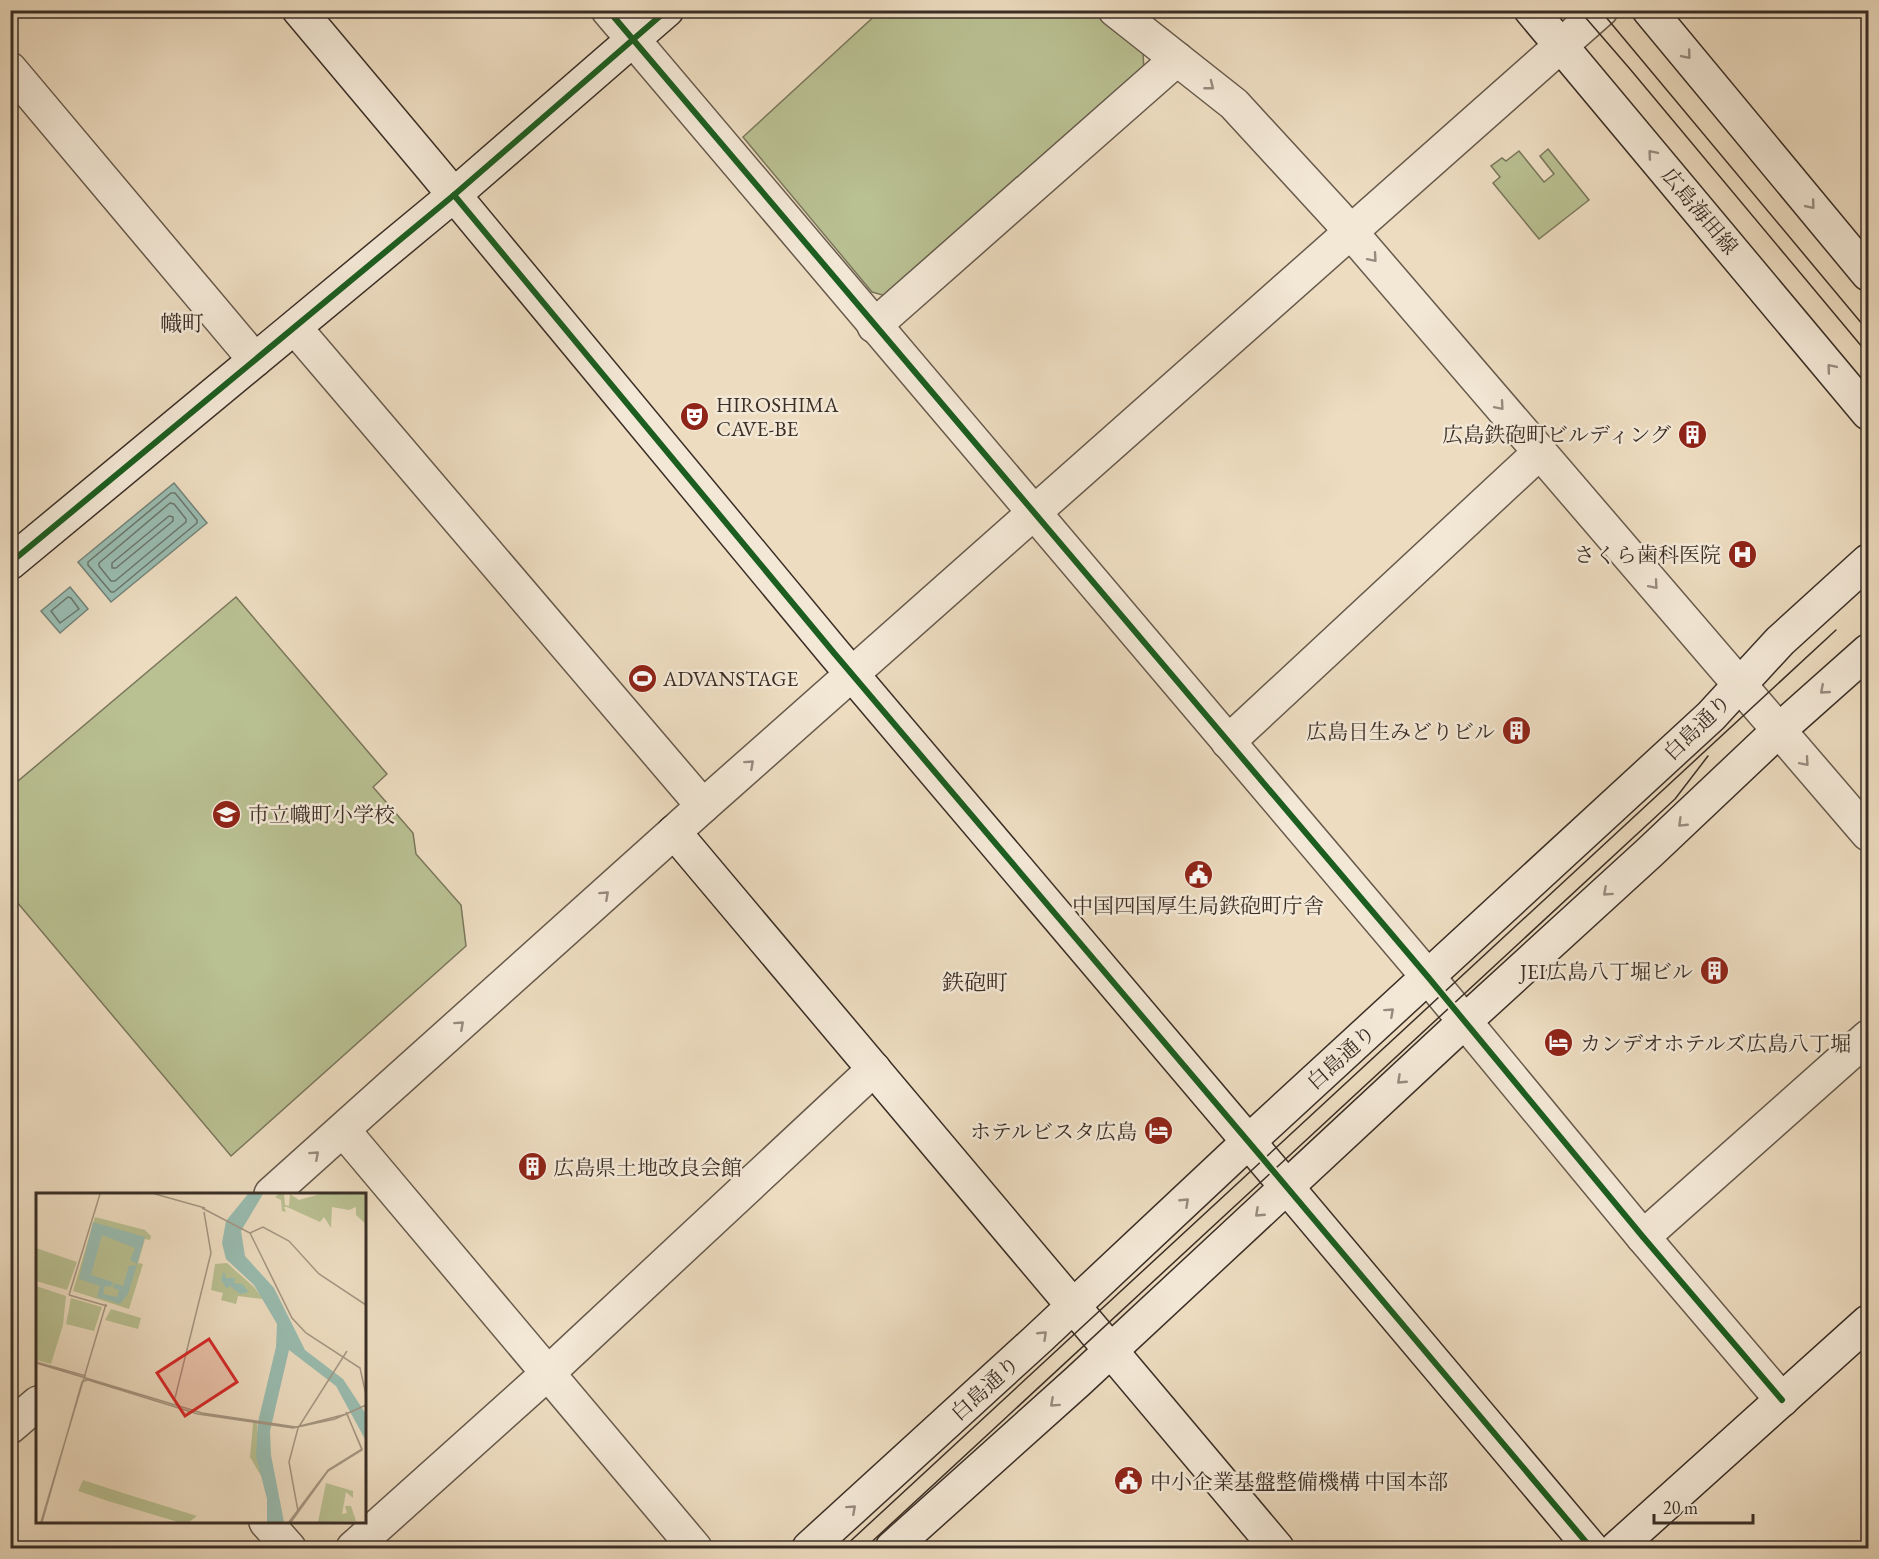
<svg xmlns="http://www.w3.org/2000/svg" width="1879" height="1559" viewBox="0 0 1879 1559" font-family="'EB Garamond','Noto Serif JP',serif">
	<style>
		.green { fill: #b9c092; stroke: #7a775c; stroke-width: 1.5 }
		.water { fill: #99bcb0; stroke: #738379; stroke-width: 1.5 }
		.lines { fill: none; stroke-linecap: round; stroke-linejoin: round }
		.shore { stroke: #6a756b; stroke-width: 1.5 }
		.street-casing { stroke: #675a4c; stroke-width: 36 }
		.secondary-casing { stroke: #3a2e26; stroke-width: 36 }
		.street { stroke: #f3e8d6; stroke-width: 33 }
		.secondary { stroke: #f3e8d6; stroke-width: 33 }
		.tram { stroke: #3a2e26; stroke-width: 1.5 }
		.cycleway-casing { stroke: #f3e8d6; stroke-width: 10 }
		.cycleway { stroke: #1b5e20; stroke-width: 6 }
		.oneway { stroke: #968b7e }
		.labels { text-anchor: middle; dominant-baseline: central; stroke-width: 5; stroke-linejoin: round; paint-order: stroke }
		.street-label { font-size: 21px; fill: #3a2e26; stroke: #f3e8d6 }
		.poi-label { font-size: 21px; fill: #3a2e26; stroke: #f3e8d6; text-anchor: start }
		.neighbourhood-label { font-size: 22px; fill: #3a2e26; stroke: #f3e8d6 }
		.inset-road { fill: none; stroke: #a59682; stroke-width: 1.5 }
		.view { fill: #d62828; fill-opacity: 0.15; stroke: #d62828; stroke-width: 3 }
		.inset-edge { fill: none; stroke: #3a2e26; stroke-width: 3 }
	</style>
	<rect width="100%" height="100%" fill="#eddcc0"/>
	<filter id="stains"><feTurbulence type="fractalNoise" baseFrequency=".00333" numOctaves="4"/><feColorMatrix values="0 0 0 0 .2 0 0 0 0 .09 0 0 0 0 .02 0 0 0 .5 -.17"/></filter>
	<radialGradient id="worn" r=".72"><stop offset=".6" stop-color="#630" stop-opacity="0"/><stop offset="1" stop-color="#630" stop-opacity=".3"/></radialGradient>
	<g class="green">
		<path d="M880,11h213l50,41 1,20 -258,224 -14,-4 -129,-155z"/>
		<path d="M1548,149l41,51 -50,39 -46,-56 7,-6 -9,-11 11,-8 4,3 13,-10 25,31 10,-8 -14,-18z"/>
		<path d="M236,597l151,177 -14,13 40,46 3,21 45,51 5,41 -235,210 -220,-261 -1,-98 5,-4 -4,-6z"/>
	</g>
	<g class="water">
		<path d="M174,483l33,40 -96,79 -33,-40z"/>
		<path d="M70,587l18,22 -28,24 -19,-22z"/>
	</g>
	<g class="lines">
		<g class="shore">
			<path d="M171,493h4l22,27v3l-83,69h-3l-23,-27v-3z"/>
			<path d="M170,503l4,1 12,15v3l-71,59h-4l-12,-15v-3z"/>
			<path d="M169,516l4,1v4l-57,47h-4v-5z"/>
			<path d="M68,597l3,1 8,11 -19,14 -9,-12z"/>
		</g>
		<defs>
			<g id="street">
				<path d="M608,10l820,967 215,260 139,163"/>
				<path d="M1115,10l119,94 103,112 531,618"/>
				<path d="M10,69l245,291"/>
				<path d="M874,326l303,-267"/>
				<path d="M295,328l408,478"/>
				<path d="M1228,742l312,-290"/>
				<path d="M343,1130l352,418"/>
				<path d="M271,1194l432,-388 898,-796"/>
				<path d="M1643,1237l225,-200"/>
				<path d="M10,1427l28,-24"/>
				<path d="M266,1522l23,26"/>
				<path d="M353,1548l195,-175 326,-304"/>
			</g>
			<g id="secondary">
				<path d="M299,10l131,156 404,487 430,507 327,388"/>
				<path d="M1531,10l337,403"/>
				<path d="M1649,10l219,264"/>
				<path d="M10,563l444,-368 213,-185"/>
				<path d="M674,832l603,716"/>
				<path d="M809,1548l230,-210 209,-196 463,-426 69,-75 88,-80"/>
				<path d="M892,1548l186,-167 386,-359 186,-170 128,-121 90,-80"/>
				<path d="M1617,1548l251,-226"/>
			</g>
		</defs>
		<use href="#street" class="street-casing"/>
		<use href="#secondary" class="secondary-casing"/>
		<use href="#street" class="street"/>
		<use href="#secondary" class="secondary"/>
		<g class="tram">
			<path d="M1579,10l51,59 238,285"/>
			<path d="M1600,10l268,321"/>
			<path d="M843,1548l993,-918"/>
			<path d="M865,1548l810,-749 33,-43"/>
		</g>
		<defs>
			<g id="cycleway">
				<path d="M608,10l820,967 215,260 139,163"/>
				<path d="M454,195l380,458 430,507 327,388"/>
				<path d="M10,563l444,-368 213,-185"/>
			</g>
		</defs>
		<use href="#cycleway" class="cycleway-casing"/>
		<use href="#cycleway" class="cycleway"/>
	</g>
	<defs><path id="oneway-chevron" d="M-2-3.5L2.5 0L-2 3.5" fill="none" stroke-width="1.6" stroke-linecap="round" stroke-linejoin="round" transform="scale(1.5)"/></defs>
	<g class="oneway">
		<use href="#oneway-chevron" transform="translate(1687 55) rotate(50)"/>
		<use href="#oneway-chevron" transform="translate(1210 86) rotate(38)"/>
		<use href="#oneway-chevron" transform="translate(1652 154) rotate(-130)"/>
		<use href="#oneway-chevron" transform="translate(1811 205) rotate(50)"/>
		<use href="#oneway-chevron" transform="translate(1373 258) rotate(49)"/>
		<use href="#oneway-chevron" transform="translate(1831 368) rotate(-130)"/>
		<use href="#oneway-chevron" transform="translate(1500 406) rotate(49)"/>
		<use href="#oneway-chevron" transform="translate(1654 585) rotate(49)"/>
		<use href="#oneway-chevron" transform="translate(1824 690) rotate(139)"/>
		<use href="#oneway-chevron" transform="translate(1805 762) rotate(49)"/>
		<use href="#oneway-chevron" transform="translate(750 764) rotate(-42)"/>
		<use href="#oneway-chevron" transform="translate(1682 823) rotate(136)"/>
		<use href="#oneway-chevron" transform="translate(1607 892) rotate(138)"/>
		<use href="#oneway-chevron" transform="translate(605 895) rotate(-42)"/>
		<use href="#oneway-chevron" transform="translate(1390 1012) rotate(-42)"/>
		<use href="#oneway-chevron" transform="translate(460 1025) rotate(-42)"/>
		<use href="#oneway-chevron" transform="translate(1401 1080) rotate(137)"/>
		<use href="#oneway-chevron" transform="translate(315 1155) rotate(-42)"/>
		<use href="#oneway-chevron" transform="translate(1185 1202) rotate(-43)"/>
		<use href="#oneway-chevron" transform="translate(1259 1213) rotate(137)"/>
		<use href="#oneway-chevron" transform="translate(1043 1335) rotate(-44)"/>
		<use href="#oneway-chevron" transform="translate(1054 1403) rotate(138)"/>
		<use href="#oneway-chevron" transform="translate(852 1509) rotate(-42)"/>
	</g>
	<defs>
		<symbol id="theatre-disc" viewBox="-11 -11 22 22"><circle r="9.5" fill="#8f2418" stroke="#f3e8d6"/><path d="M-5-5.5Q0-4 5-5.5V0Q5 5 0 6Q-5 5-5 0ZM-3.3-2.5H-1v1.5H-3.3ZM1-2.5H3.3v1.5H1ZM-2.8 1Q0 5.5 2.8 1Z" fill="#fff"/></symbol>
		<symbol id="building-disc" viewBox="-11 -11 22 22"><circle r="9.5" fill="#8f2418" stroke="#f3e8d6"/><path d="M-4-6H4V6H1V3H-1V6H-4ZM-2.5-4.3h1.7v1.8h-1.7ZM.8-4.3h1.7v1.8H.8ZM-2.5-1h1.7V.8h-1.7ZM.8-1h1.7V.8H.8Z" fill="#fff"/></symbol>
		<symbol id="hospital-disc" viewBox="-11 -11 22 22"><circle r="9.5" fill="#8f2418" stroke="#f3e8d6"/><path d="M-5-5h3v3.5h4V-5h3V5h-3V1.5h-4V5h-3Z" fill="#fff"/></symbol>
		<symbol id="stadium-disc" viewBox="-11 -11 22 22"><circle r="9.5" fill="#8f2418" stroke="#f3e8d6"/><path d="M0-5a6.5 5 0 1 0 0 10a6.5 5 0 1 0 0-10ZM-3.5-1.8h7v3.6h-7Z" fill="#fff"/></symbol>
		<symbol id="school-disc" viewBox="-11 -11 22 22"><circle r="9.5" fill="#8f2418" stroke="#f3e8d6"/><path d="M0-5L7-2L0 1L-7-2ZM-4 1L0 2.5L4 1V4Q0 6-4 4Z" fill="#fff"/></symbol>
		<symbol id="civic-disc" viewBox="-11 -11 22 22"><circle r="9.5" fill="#8f2418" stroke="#f3e8d6"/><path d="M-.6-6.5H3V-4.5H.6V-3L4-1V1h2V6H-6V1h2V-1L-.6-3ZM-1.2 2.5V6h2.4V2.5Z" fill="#fff"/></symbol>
		<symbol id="hotel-disc" viewBox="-11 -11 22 22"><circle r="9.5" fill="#8f2418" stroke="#f3e8d6"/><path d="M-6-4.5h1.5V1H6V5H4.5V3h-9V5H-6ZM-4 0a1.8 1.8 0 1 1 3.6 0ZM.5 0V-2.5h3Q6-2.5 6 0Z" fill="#fff"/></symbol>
	</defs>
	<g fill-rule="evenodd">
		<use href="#theatre-disc" x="678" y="400" width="33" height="33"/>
		<use href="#building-disc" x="1676" y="418" width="33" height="33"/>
		<use href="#hospital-disc" x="1726" y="538" width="33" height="33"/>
		<use href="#stadium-disc" x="626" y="662" width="33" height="33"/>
		<use href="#building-disc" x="1500" y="714" width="33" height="33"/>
		<use href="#school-disc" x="210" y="798" width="33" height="33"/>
		<use href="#civic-disc" x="1182" y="858" width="33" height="33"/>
		<use href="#building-disc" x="1698" y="954" width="33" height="33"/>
		<use href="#hotel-disc" x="1542" y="1026" width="33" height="33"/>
		<use href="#hotel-disc" x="1142" y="1114" width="33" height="33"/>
		<use href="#building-disc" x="516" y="1150" width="33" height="33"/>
		<use href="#civic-disc" x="1112" y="1464" width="33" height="33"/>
	</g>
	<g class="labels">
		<g class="street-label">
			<text transform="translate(1700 211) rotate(50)">広島海田線</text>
			<text transform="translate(1697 727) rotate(-44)">白島通り</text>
			<text transform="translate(1341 1057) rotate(-42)">白島通り</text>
			<text transform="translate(985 1388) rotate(-42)">白島通り</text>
		</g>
		<g class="poi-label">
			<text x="716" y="404">HIROSHIMA<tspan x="716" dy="24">CAVE-BE</tspan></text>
			<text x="1671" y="434" text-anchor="end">広島鉄砲町ビルディング</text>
			<text x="1721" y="554" text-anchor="end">さくら歯科医院</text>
			<text x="663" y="678">ADVANSTAGE</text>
			<text x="1495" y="731" text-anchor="end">広島日生みどりビル</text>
			<text x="248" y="814">市立幟町小学校</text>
			<text x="1198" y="905" text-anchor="middle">中国四国厚生局鉄砲町庁舎</text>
			<text x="1693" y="971" text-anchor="end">JEI広島八丁堀ビル</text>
			<text x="1580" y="1043">カンデオホテルズ広島八丁堀</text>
			<text x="1137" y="1131" text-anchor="end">ホテルビスタ広島</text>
			<text x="553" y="1167">広島県土地改良会館</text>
			<text x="1150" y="1481">中小企業基盤整備機構 中国本部</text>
		</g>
		<g class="neighbourhood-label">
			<text x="182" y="323">幟町</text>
			<text x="975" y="982">鉄砲町</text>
		</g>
	</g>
	<g transform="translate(36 1193)">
		<rect width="330" height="330" fill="#eddcc0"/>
		<path d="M243,1h5l1,11 4,1 1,-12 9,6 21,-6h46v30l-10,-9v-8l-7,3 -17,-3 -1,21 -7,-11 -4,5 -33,-15h-3l2,5 -4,-1 -1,-11 -6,-3zM59,24l50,13 6,6 -1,4 -5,-1 -7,24 5,1 -14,45 -56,-18zM0,55l41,14 -10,28 -31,-9zM191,70l27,24 9,12 -25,-3 -2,8 -15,-4 2,-7 -12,-3 4,-26zM0,93l30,10 -3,29 -12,39 -15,-4zM35,105l31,9 -8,24 -28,-7zM75,116l30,9 -3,11 -33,-9zM217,230h4l4,53 -11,-19zM47,287l40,13 74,23 -8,6h-11l-70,-21 -30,-10zM290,290l27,8v7l-7,-6 -4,22 5,-1 -2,-7h6l5,15 -38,1z" fill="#b9c092"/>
		<path d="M212,1h15l-22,37 4,25 29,32 31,62 38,29 23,35v27l-30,-55 -47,-36 -19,81 1,24 13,67h-17v-23l-11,-43 2,-34 18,-75 1,-23 -23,-39 -28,-26 -4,-16 4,-22zM57,29l52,15 -8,27 -7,-4 5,-12 -33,-13 -11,40 22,7 -2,5 -6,-1 -2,8 14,3 2,-7 -6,-2 1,-5 9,3 6,-20 8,-1 -9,29 -8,10 -23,-7 3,-11 -21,-7zM188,78l2,7h9l-1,5 8,1 7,8 -9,2 -10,-8 -3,3 -6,-9z" fill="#99bcb0"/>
		<path class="inset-road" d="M119,1l50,14M166,15l48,25 42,85 14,15 54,35 6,27M214,40l13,-6 26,14 30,33 47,31M33,102l31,-101M33,102l38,11M0,169l50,14M0,170l166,50 94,14 51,-13 15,36 -34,21 -37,51M49,186l113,35 95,14 42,-9 31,-14M139,205l36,-145 -7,-41M262,318l-9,-49 9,-34 49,-77M5,329l65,-218M6,329l40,-140 7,-3M253,329l39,-52 34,-21 -16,-37"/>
		<path class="view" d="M173,146l28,43 -52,34 -28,-43z"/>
		<rect width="330" height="330" class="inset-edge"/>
	</g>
	<rect width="1879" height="1559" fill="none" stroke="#eddcc0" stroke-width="36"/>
	<rect x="12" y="12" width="1855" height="1535" fill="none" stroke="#3a2e26" stroke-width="3"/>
	<rect x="18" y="18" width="1843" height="1523" fill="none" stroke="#3a2e26" stroke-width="1.5"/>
	<path d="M1654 1514v9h99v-9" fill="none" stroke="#3a2e26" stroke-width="3"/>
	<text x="1663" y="1514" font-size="18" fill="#3a2e26" stroke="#f3e8d6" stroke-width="4.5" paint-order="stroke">20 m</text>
	<rect width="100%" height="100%" filter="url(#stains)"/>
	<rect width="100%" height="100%" fill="url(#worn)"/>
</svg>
